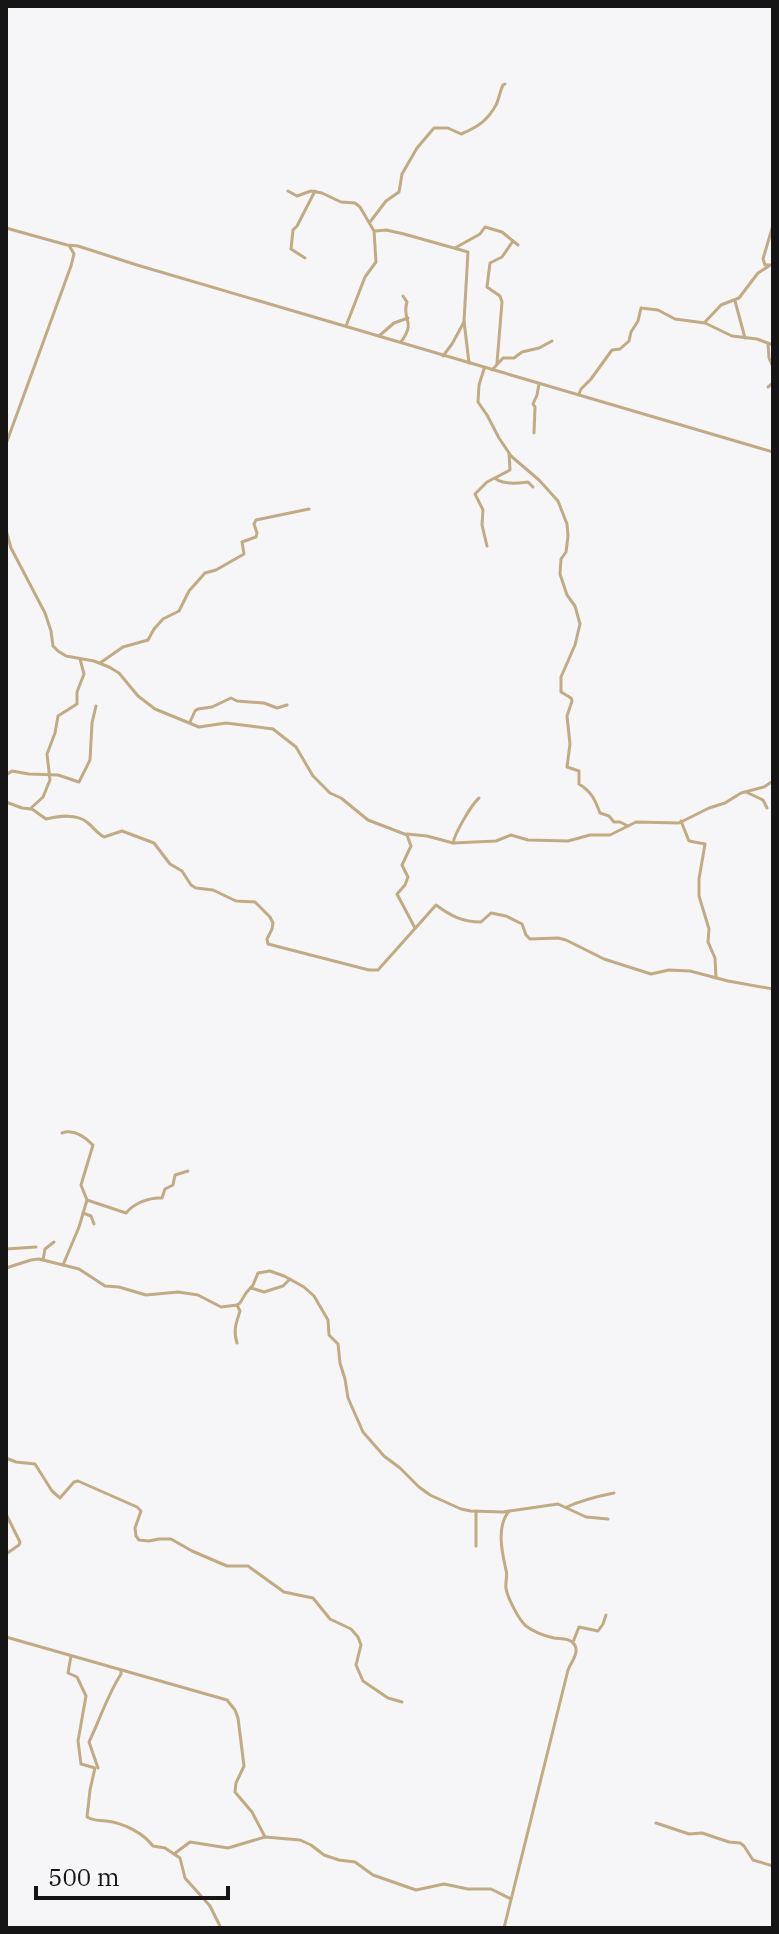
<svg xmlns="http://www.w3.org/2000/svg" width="779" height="1934" viewBox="0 0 779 1934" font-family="'IBM Plex Serif',serif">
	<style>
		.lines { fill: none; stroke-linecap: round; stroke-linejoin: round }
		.minor { stroke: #c2ab83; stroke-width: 3 }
	</style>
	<rect width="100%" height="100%" fill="#f6f6f9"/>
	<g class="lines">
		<g class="minor">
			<path d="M6,7l1,-1"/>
			<path d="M288,191l9,5 14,-5 11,2 19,9 14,1 5,4 14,24 2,31 -11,15 -19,49"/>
			<path d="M370,222l16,-21 13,-9 3,-18 15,-26 17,-20h14l13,6c17,-7 26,-13 35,-29 3,-6 4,-14 7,-20l2,-1"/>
			<path d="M773,225l-10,34 2,6h8"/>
			<path d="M6,228l61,17 11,1 59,19 636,187"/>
			<path d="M375,231l11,-1 18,4 64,18 -4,69 5,42"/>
			<path d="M455,248l25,-14 5,-7 17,5 16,13"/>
			<path d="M305,258l-14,-9 2,-19 4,-4 18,-35"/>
			<path d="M735,301l10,37"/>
			<path d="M705,322l16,-17 18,-7 19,-25 11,-7"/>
			<path d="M379,336l15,-13 14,-5"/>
			<path d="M401,342c16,-22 0,-21 6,-40l-4,-6"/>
			<path d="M768,344l1,14 4,9"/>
			<path d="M443,356l9,-12 12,-22"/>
			<path d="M497,363l5,-61 -2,-6 -13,-9 3,-24 12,-6 11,-16"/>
			<path d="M484,369l-5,16 -1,17 9,13 12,23 12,18 28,24 19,21 9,23 1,12 -2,16 -5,7 -1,15 7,21 8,11 5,18 -5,21 -14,32v15l10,6 1,3 -5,15 3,28 -3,23 12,4v13c13,8 16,16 21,29l9,3 5,6h6l8,4"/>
			<path d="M492,370l11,-12h11l8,-6 17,-4 13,-7"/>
			<path d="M768,387l5,-4"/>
			<path d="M579,394l2,-5 10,-10 21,-29 8,-1 9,-8 2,-9 7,-11 3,-13 17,2 17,9 30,4 27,13 25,3 16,6"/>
			<path d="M534,433l1,-26 -2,-3 4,-9 2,-11"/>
			<path d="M6,444l65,-178 3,-12 -4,-7"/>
			<path d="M496,479c9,6 23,4 32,3l5,5"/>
			<path d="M6,530l5,18 34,65 6,18 2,15 5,5 8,5 28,5 15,6 10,6 19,23 17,13 44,18 27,-4 47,6 23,18 17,29 17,17 11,5 27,22 39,15 4,11 -9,19 6,12 -3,8 -8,9 18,34"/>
			<path d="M487,546l-5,-21 1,-15 -8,-16 12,-12 23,-12 -1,-17"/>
			<path d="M100,663l23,-16 25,-7 6,-11 9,-10 16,-8 10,-20 16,-18 11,-3 28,-16 -2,-12 14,-5 1,-4 -3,-9 2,-4 53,-11"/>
			<path d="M190,722l5,-11 3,-2 14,-2 19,-9 6,3 27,2 13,5 10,-3"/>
			<path d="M6,775l6,-4 17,3 29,1 21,7 11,-22 2,-37 4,-17"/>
			<path d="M746,792l17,8 4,8"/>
			<path d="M6,802l16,6 10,1 14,10c13,-3 31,-6 42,4 6,5 9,10 16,14l18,-6 32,12 16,21 12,7 9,14 5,3 17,2 23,11 19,1 15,15 3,6 -1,6 -5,10 1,5 101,26h9l58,-65c15,11 26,17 45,17l10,-9 15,3 16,8 4,11 4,4 28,-1 8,2 38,19 47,15 18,-4 21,1 38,10 45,8"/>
			<path d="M30,809l13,-12 7,-17 -3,-26 8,-21 3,-17 19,-12v-12l7,-18 -4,-15"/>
			<path d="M681,821l8,20 16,3 -6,35v17l10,33 -1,13 7,16 1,20"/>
			<path d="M407,834l20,2 26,7 43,-2 15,-6 17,5 40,1 22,-6h20l26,-13 43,1 30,-15 16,-5 16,-10 23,-6 9,-6"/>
			<path d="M453,843c2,-10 18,-38 26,-45"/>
			<path d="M62,1133c11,-4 23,4 31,12l-12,40 6,15 -8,27 -16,38"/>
			<path d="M87,1200l39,13c8,-10 24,-16 36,-15l3,-9 8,-4 2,-10 13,-4"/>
			<path d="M83,1213l8,3 3,8"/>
			<path d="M6,1249l30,-2"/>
			<path d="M43,1260l2,-11 9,-7"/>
			<path d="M6,1268l25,-8 8,-1 40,10 26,17 14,1 27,8 32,-3 20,3 23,12 16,-2 3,-2 6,-10 7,-8 5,-12 12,-2 14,5 20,11 10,9 14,24 1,15 9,9 2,19 5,16 3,19 15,34 21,24 16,12 19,19 11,8 31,14 10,2 32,1 55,-8 28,13 22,2"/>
			<path d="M251,1288l13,4 19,-6 7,-7"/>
			<path d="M237,1305l3,6c-4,13 -7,19 -3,32"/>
			<path d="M6,1458l10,4 19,2 17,27 8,7 14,-16 4,-1 59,26 4,4 -6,17 1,8 3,4 10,1 10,-2h12l21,12 35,15h21l36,26 29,6 17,21 21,10 7,8 3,8 -5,20 7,16 25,17 14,4"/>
			<path d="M567,1507c15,-7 32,-11 47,-14"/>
			<path d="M476,1511v35"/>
			<path d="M6,1514l14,28 -1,3 -13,9"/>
			<path d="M6,1637l221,63 8,10 3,8 6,48 -8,17 -1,9 17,20 13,25"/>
			<path d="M573,1642l6,-15 19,4 5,-7 3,-9"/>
			<path d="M71,1656l-3,17 9,4 9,19 -8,45 3,23 14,4 -5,22 -3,27c7,4 11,3 19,4 18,2 37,12 47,25l12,2 15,10 5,20 25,28 11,22"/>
			<path d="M98,1768l-9,-26c11,-23 18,-46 32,-68v-4"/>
			<path d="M656,1823l33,11 13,-1 27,9 11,1 4,3 9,14 20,6"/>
			<path d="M174,1854l16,-12 38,6 37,-11 35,3 11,5 13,10 15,5 16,2 18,13 43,15 28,-6 24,5h23l20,10"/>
			<path d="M504,1928l64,-258c3,-8 14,-20 4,-28 -4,-4 -12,-3 -18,-4 -9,-2 -20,-6 -28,-12 -7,-6 -19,-29 -20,-38 -1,-6 2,-12 0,-18 -4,-18 -10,-43 3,-59"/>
		</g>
	</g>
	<rect width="779" height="1934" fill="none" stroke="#151516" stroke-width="16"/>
	<path d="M36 1886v12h192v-12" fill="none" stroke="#151516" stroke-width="4"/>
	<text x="48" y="1886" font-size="24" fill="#151516" stroke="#f6f6f9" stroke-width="6" paint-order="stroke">500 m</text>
</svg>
